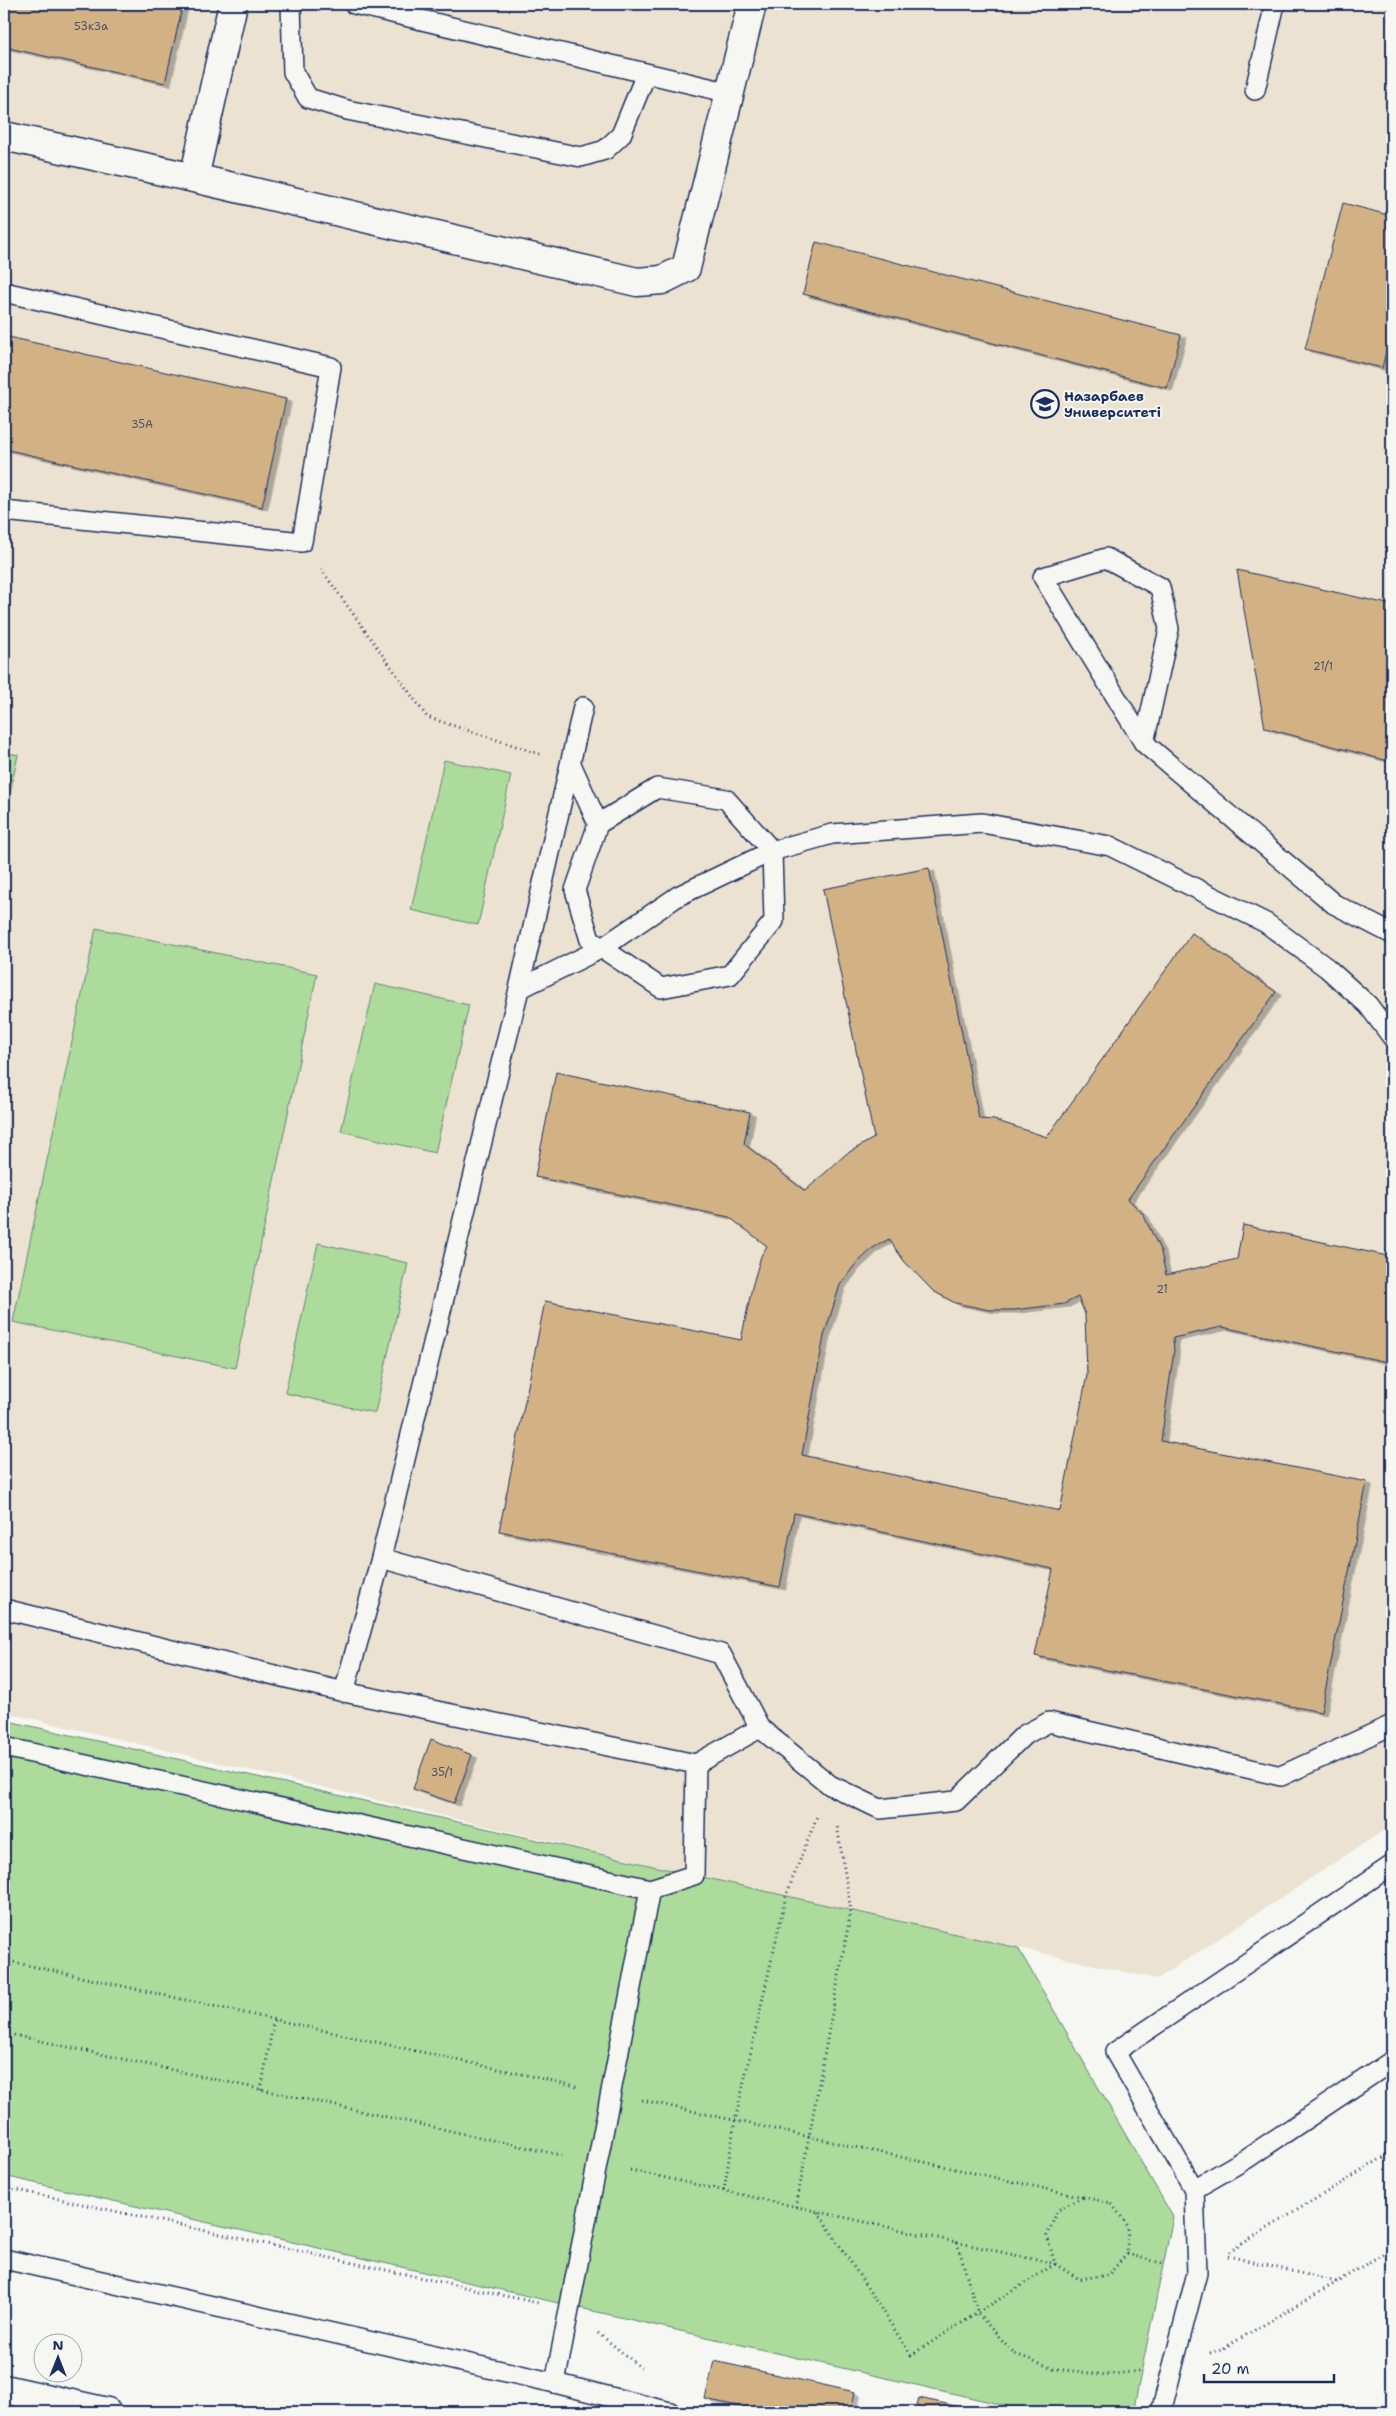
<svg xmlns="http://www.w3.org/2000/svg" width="1396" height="2416" viewBox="0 0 1396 2416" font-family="'Shantell Sans',sans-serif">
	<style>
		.built { fill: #ebe2d1 }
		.green { fill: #acdb9b; stroke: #64857c }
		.building { fill: #d2b285; stroke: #1b2f5e; fill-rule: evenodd; filter: url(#shadow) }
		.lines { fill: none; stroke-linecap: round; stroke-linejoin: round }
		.service-casing { stroke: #1b2f5e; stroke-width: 22 }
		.minor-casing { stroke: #1b2f5e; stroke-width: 31 }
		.tertiary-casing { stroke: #1b2f5e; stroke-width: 31 }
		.path { stroke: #1b2f5e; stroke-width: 3; stroke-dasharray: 1 4; stroke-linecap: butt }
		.service { stroke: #f6f6f2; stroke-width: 19 }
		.minor { stroke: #f6f6f2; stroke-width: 28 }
		.tertiary { stroke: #f6f6f2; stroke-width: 28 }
		.labels { text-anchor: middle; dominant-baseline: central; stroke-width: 4; stroke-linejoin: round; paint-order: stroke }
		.number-label { font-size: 11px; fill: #495068 }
		.poi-label { font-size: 14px; font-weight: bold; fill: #1b2f5e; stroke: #f6f6f2; text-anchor: start }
	</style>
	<defs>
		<filter id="shadow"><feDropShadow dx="5.5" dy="3" stdDeviation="0" flood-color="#0004"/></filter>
	</defs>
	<rect width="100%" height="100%" fill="#f6f6f2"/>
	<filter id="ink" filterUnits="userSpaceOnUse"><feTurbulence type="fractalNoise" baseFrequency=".02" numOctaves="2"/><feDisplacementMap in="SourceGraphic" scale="10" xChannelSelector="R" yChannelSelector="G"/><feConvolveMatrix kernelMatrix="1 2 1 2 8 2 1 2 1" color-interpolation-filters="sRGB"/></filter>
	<g filter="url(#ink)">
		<path class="built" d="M4,4h1388v1821l-235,154 -463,-104 -690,-163z"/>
		<g class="green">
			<path d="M4,752l14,3 -14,67z"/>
			<path d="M444,760l67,15 -33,150 -67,-15z"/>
			<path d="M96,928l221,46 -82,394 -222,-46z"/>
			<path d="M375,984l94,21 -34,148 -94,-22z"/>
			<path d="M318,1243l90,20 -33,150 -90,-20z"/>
			<path d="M4,1720l1014,228 155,269 -40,195h-99l-1030,-236z"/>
		</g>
		<g class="building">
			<path d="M4,4h179l-18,79 -161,-36z"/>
			<path d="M1343,203l49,13v111l-10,41 -77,-19z"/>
			<path d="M816,242l365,93 -14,53 -364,-94z"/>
			<path d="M4,336l282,63 -24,108 -258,-58z"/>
			<path d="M1237,570l155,35v157l-127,-34z"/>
			<path d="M929,868l50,251 15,1 53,17 145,-204 84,59 -148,207 15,15 18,38 5,23 71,-16 6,-34 149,32v106l-170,-36 -49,11 1,12 -13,91 206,41 -46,230 -286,-56 18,-87 -259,-56 -14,74 -281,-56 46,-230 196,39 11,-53 9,-31 6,-10 -38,-29 -194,-40 21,-105 194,40 -6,32 61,47 41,-37 28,-16 -51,-249zM889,1239l15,22 29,30 22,12 34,7h25l50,-6 14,-7 7,17 2,61 -27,136 -258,-56 22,-119 16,-51 14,-19 19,-18z"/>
			<path d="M431,1739l41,16 -18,48 -41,-14z"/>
			<path d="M714,2361l141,31 -4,20h-85l-61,-13z"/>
			<path d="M919,2398l64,14h-68z"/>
		</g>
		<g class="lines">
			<defs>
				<g id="service">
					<path d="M291,4l2,68 15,26 39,12 234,47 24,-7 16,-15 25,-61"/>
					<path d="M354,4l376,89"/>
					<path d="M1255,90l20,-86"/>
					<path d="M4,292l327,75 -29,175 -298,-31"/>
					<path d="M1144,743l25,-114 -9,-42 -54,-29 -63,19 101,166 190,161 58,30"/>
					<path d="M571,764l27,60"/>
					<path d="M657,788l69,11 46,52 2,70 -44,54 -69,13 -71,-48 -15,-50 23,-66z"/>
					<path d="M519,989l64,-282"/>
					<path d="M381,1558l340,96 39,74"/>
					<path d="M4,1609l340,83 352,72 -2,111 -44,14 -646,-142"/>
					<path d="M344,1692l37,-134 138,-569 83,-41 76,-52 94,-45 60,-17 150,-11 128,23 156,77 61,45 41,37 24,32"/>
					<path d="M696,1764l64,-36 70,57 50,24 76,-8 68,-66 25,-13 232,54 111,-51"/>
					<path d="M1194,2189l52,-30 146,-98"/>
					<path d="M4,2259l551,124 115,29"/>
					<path d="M555,2383l95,-494"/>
					<path d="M1161,2412l36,-139 -3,-84 -79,-137 277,-187"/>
				</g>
				<g id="minor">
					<path d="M4,136l190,42 443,104 25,-2 24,-12 66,-264"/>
					<path d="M194,178l39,-174"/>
				</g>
				<path id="tertiary" d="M4,2389l103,23"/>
			</defs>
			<use href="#service" class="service-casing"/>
			<use href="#minor" class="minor-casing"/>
			<use href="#tertiary" class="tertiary-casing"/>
			<g class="path">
				<path d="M321,569l106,148 113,37"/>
				<path d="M4,1960l576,127"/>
				<path d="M4,2033l561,123"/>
				<path d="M261,2090l13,-71"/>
				<path d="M642,2100l441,97"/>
				<path d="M630,2170l425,94"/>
				<path d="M4,2187l534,116"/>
				<path d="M724,2191l11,-70 51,-225 32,-82"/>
				<path d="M1083,2197l28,6 17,23 -1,28 -19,21 -29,4 -24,-15 -8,-28 11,-26z"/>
				<path d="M796,2207l55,-296 -14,-86"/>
				<path d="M818,2212l93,143 144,-91"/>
				<path d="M957,2242l21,72 37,40 41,15 50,6 33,-4"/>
				<path d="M1229,2252l163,-100"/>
				<path d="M1127,2254l38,10"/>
				<path d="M1228,2256l109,26 55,-34"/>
				<path d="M598,2333l46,37"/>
				<path d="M1210,2353l14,-5 113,-66"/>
			</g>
			<use href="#service" class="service"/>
			<use href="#minor" class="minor"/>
			<use href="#tertiary" class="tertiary"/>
		</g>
	</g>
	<defs>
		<symbol id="university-ring" viewBox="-11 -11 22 22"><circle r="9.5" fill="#f6f6f2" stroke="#1b2f5e" stroke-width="1.5"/><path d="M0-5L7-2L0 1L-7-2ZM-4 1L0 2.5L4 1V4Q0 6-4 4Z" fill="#1b2f5e"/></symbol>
	</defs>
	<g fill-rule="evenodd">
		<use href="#university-ring" x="1029" y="388" width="32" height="32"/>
	</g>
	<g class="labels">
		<g class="number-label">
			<text x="91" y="26">53к3а</text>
			<text x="142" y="424">35А</text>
			<text x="1323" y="666">21/1</text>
			<text x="1162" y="1289">21</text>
			<text x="442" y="1772">35/1</text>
		</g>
		<g class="poi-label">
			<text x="1064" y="396">Назарбаев<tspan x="1064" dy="16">Университеті</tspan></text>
		</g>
	</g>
	<rect width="1396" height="2416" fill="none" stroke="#f6f6f2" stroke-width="20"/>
	<rect x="10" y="10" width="1376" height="2396" fill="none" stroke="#1b2f5e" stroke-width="2" filter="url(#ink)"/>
	<g transform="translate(58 2358)"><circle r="24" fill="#f6f6f2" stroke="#9ea6b7"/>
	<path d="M0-4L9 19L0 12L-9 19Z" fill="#1b2f5e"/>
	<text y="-8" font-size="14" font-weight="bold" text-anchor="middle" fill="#1b2f5e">N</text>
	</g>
	<path d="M1204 2374v8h130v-8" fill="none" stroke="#1b2f5e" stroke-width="2.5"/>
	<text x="1211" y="2374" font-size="15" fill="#1b2f5e" stroke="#f6f6f2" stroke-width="4" paint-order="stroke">20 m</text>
</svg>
